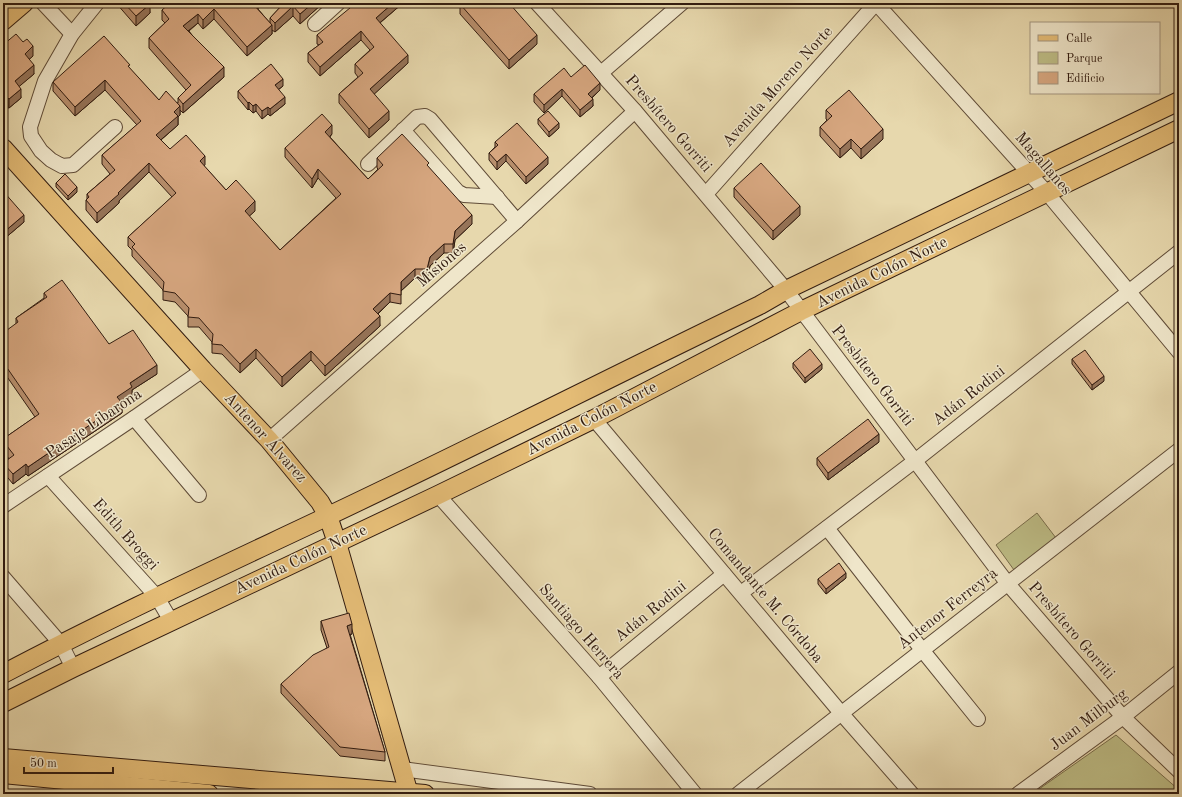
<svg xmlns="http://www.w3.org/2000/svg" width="1182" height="797" viewBox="0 0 1182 797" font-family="'Old Standard TT',serif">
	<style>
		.park { fill: #bdbc85; stroke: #786c4a }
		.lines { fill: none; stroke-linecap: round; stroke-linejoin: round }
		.minor-casing { stroke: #5f4b37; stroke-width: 16 }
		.major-casing { stroke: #321c10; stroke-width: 20 }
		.minor { stroke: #efe6ca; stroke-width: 14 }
		.major { stroke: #e4bc76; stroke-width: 18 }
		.wall { fill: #b88f6d; stroke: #321c10 }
		.shaded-wall { fill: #967459; stroke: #321c10 }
		.building { fill: #d6a67f; stroke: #321c10 }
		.labels { text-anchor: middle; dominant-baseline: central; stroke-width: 3; stroke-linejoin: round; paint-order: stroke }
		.street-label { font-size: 16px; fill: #321c10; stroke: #efe6ca }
	</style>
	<rect width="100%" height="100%" fill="#e7d8ad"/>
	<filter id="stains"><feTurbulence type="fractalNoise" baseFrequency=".005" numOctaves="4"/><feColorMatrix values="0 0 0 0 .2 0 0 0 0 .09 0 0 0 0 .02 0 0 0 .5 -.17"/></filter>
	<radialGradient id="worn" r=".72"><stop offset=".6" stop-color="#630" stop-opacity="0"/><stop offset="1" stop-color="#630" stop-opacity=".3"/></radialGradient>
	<g class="park">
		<path d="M1037,513l19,25 -42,32 -18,-25z"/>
		<path d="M1116,735l63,55v4h-147z"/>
	</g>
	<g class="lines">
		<defs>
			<g id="minor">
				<path d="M43,3l29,31"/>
				<path d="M97,3l-25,31 -27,47 -15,46 1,9 10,15 10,9 11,6 11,-1 42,-38"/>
				<path d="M537,3l98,108 151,179 222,294 115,133 56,54"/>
				<path d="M876,3l171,190 132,159"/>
				<path d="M315,24l23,-21"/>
				<path d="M601,73l81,-70"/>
				<path d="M403,130l55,62 6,3 33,2"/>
				<path d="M368,164l49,-47 8,-1 5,3 87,102"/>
				<path d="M706,194l170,-191"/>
				<path d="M134,418l65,77"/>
				<path d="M594,419l247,294 71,81"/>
				<path d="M269,440l248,-219 118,-110"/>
				<path d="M48,476l109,121 14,24"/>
				<path d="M438,495l161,182 96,117"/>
				<path d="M3,506l131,-88 69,-48"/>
				<path d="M827,528l96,123 55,68"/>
				<path d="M3,577l58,67 12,24"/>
				<path d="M741,593l175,-133 263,-208"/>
				<path d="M599,677l125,-103"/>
				<path d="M402,769l188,25"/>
				<path d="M738,794l441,-344"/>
				<path d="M1018,794l105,-77 56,-45"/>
			</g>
			<g id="major">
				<path d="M3,21l21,-18"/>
				<path d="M3,148l200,222 66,70 51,62 8,14 9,27 72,251"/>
				<path d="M3,674c106,-56 215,-106 323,-157 146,-69 289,-142 434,-212l26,-15 393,-189"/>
				<path d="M3,703l70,-35 365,-173 156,-76 207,-108 378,-182"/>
				<path d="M3,758l422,36"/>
				<path d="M3,774l206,20"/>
			</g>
		</defs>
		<use href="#minor" class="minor-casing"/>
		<use href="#major" class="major-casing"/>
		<use href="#minor" class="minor"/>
		<use href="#major" class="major"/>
	</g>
	<g class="wall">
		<path d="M116,3h33l1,10 -14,13z"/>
		<path d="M258,3v6l12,14v-5l14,-15h39l-23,21 -7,-8 -18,16 -3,-2v4l-25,22 -33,-37 -11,10 -5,-6 -9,8 35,46 -41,36 -3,-3v5l-2,2v8l-17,15 9,9 35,16 -1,1 22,24 29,21 -6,5 31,34 56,-52 -18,-20 -6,10 -27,-31v-9l47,-14 -2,3 38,42 10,-10 -1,-1v-10l52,10 43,56 -17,16 -2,13h-9l-14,13 -3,13 -12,-1 -14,13v13l-11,-2 -12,12 2,12 -55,50 -14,-16 -29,27 -26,-29 -16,15 -18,-19 -10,-1v-11l-13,-15h-11v-11l-13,-14 -12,-2v-10l-31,-34v-6l-4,-4v-9l44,-40 -23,-25 -30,29v2l-22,20 -11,-13v-10h1v-6l23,-20 -8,-10v-9l35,-30 -32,-35 -30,26 -22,-25v-9l77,-13 29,31 19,3v-5l8,-8 -37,-42v-10l16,-15 -3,-3v-10z"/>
		<path d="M367,3h36l-23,20 28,40 -34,31 15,26 -20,18 -30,-35v-9l19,-17 -3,-4v-9l15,-14 -9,-10 -41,36 -12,-14v-9l11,-8 -2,-1v-9l47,-29z"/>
		<path d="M460,4l77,40 -28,25 -49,-55z"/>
		<path d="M3,45l30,11 -4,3 5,15 -15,12 2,12 -12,10h-1z"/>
		<path d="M571,77l29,13 -8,8 1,8 -13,11 -18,-21 -18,17 -10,-11v-8z"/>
		<path d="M283,86l-5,4 7,14 -15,12 -2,-2 -6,5 -6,-8 -3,2 -4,-4 -1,1 -10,-12v-7z"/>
		<path d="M826,110l57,29 -22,20 -10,-11 -11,10 -20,-22v-9l7,-7 -1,-1z"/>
		<path d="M538,119l21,9 -10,9 -11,-13z"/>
		<path d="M495,142l53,22 -22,20 -20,-23 -9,9 -8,-10v-7l6,-6z"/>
		<path d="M56,183l21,9 -9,8 -12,-13z"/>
		<path d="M734,188l66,27 -27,25 -39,-43z"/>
		<path d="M3,191l21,31 -20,17 -1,-2z"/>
		<path d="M44,293l65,51 48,30 -25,16v6l-10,7v10l-94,63 -2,-2 -13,10 -10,-12v-9l6,-4 -6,-9v-11l32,-22 -32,-46v-38l13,-8v-7l28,-20z"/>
		<path d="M1072,359l32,22 -12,9 -20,-26z"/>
		<path d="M793,363l29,6 -17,14 -12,-15z"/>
		<path d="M879,442l-51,38 -11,-15v-7z"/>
		<path d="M846,578l-20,16 -8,-10v-5z"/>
		<path d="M321,621l31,13h-2l35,118v9l-45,-5 -59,-63v-9l46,-36 -6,-18z"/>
	</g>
	<g class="shaded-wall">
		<path d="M254,3h4v6l-5,-5z"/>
		<path d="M313,3h10l-23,21v-10z"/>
		<path d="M393,3h10l-27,23v-8z"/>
		<path d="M150,4v9l-14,13v-10z"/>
		<path d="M293,6v10l-18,16v-9z"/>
		<path d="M214,9v10l-11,10v-9z"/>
		<path d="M198,14v9l-15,12v-9z"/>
		<path d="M272,25v9l-25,22v-9z"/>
		<path d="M361,31v9l-41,36v-9z"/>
		<path d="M537,35v9l-28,25v-9z"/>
		<path d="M33,46v10l-8,7v-9z"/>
		<path d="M408,55v8l-38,35v-9z"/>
		<path d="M34,65v9l-19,16v-9z"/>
		<path d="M224,67v10l-41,36v-9z"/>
		<path d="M283,79v7l-8,6v-7z"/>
		<path d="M105,80v10l-30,26v-9z"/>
		<path d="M600,83v7l-12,11v-7z"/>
		<path d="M21,89v9l-12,10v-9z"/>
		<path d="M562,89v7l-18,17v-8z"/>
		<path d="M285,97v7l-15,12v-7z"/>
		<path d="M8,98v10l-5,4v-9z"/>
		<path d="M593,99v7l-13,11v-7z"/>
		<path d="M249,102v7l-1,1v-7z"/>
		<path d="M256,104v7l-3,2v-7z"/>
		<path d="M180,106v9l-2,2v8l-22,19v-9l18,-23z"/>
		<path d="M268,107v7l-6,5v-8z"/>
		<path d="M389,111v9l-20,18v-9z"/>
		<path d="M559,123v5l-10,9v-5z"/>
		<path d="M332,125v9l-7,7v-9z"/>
		<path d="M883,129v10l-22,20v-10z"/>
		<path d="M851,139v9l-11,10v-9z"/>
		<path d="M506,154v7l-9,9v-8z"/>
		<path d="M205,156v9l-5,5v-9z"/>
		<path d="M548,157v7l-22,20v-7z"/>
		<path d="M149,163v9l-30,29v2l-22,20v-10z"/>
		<path d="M318,169v9l-6,10v-9z"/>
		<path d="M77,187v5l-9,8v-4z"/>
		<path d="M255,201v10l-10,9v-9z"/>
		<path d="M800,206v9l-27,25v-9z"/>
		<path d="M24,215v7l-20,17v-7z"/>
		<path d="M472,215v9l-17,16 -2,13v-9l2,-13z"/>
		<path d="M444,244v9l-14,13 -3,13v-10l3,-12z"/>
		<path d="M415,269v9l-14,13v-9z"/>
		<path d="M390,293v9l-17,16v-9z"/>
		<path d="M380,316v10l-55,50v-10z"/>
		<path d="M256,349v9l-16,15v-9z"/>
		<path d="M311,351v9l-29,27v-10z"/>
		<path d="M822,364v5l-17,14v-5z"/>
		<path d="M157,365v9l-25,16v6l-15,10v-9l13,-14z"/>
		<path d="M1104,376v5l-12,9v-5z"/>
		<path d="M122,403v10l-94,63v-9z"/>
		<path d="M879,434v8l-51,38v-7z"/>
		<path d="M26,464v10l-13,10v-10z"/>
		<path d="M846,573v5l-20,16v-5z"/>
		<path d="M352,624v10l-5,1v-9z"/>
	</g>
	<g class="building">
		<path d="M124,3h25l1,1 -14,12z"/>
		<path d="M170,3h84l-1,1 19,21 -25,22 -33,-38 -11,11 -5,-6 -15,12 41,41 -41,37 -5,-6 13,-13 -42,-47 20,-19 -7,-9z"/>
		<path d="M284,3h29l-13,11 -7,-8 -18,17 -5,-5z"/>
		<path d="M356,3h5l3,3 3,-3h26l-17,15 32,37 -38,34 19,22 -20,18 -30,-35 24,-21 -8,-9 19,-17 -13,-16 -41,36 -12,-14 15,-11 -6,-7z"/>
		<path d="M461,3h48l28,32 -28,25 -49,-56z"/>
		<path d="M16,34l7,8 4,-3 6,7 -8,8 9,11 -19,16 6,8 -12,10 -1,-1 -5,5v-58z"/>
		<path d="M104,36l26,29 -2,1 31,34 7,-9 14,15 -6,6 4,4 -22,19 14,14 16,-14 19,21 -5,5 26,29 10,-10 19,21 -10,10 35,39 61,-56 -23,-25 -6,10 -27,-31 37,-34 10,11 -7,7 43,47 15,-14 -6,-7 25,-24 27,29 -2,2 45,50 -17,16 -2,13h-9l-14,13 -3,12h-12l-14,13v13l-11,-2 -17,16 7,7 -55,50 -14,-15 -29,26 -26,-28 -16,15 -18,-19 -10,-1 1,-10 -14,-16 -11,-1 1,-9 -14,-15 -12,-2 1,-9 -32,-35 3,-3 -7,-7 48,-44 -27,-30 -31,30 1,1 -22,19 -11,-13 3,-3 -2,-3 28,-24 -13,-15 39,-34 -36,-41 -30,27 -22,-25z"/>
		<path d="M271,64l12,15 -8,6 10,12 -15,12 -2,-2 -6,4 -6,-7 -3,2 -4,-4 -1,1 -10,-12z"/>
		<path d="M585,65l15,18 -12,11 5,5 -13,11 -18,-21 -18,16 -10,-11 30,-26 7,9z"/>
		<path d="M849,90l34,39 -22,20 -10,-10 -11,10 -20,-22 12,-11 -6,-6z"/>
		<path d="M548,111l11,12 -10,9 -11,-13z"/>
		<path d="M517,123l31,34 -22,20 -20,-23 -9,8 -8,-9 9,-8 -3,-3z"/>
		<path d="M761,163l39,43 -27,25 -39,-43z"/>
		<path d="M65,174l12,13 -9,9 -12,-13z"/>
		<path d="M3,191l21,24 -20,17 -1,-2z"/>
		<path d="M62,280l47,64 24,-14 24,35 -27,18 2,4 -15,10 5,6 -94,64 -2,-3 -13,10 -10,-11 11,-8 -11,-14v-2l36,-25 -36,-52v-29l15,-11 -2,-4 31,-21 -3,-4z"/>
		<path d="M810,349l12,15 -17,14 -12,-15z"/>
		<path d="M1085,350l19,26 -12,9 -20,-26z"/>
		<path d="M868,419l11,15 -51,39 -11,-15z"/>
		<path d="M839,563l7,10 -20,16 -8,-10z"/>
		<path d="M349,613l3,11 -5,2 38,126 -45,-5 -59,-63 32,-29 16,-8 -8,-26z"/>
	</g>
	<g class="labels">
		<g class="street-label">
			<text transform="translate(778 87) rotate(-48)">Avenida Moreno Norte</text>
			<text transform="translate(668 124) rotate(49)">Presbítero Gorriti</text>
			<text transform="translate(1043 164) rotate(49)">Magallanes</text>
			<text transform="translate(442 265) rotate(-41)">Misiones</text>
			<text transform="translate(882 273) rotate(-26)">Avenida Colón Norte</text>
			<text transform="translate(872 376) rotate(52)">Presbítero Gorriti</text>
			<text transform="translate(969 396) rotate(-38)">Adán Rodini</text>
			<text transform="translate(592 419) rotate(-27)">Avenida Colón Norte</text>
			<text transform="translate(94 424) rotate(-34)">Pasaje Libarona</text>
			<text transform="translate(265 438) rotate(48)">Antenor Álvarez</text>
			<text transform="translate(125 535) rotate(48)">Edith Broggi</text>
			<text transform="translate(301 560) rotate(-25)">Avenida Colón Norte</text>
			<text transform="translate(765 596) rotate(50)">Comandante M. Córdoba</text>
			<text transform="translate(948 609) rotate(-38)">Antenor Ferreyra</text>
			<text transform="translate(651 612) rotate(-39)">Adán Rodini</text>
			<text transform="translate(1071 631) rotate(49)">Presbítero Gorriti</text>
			<text transform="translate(581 632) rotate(49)">Santiago Herrera</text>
			<text transform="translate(1089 720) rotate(-37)">Juan Milburg</text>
		</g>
	</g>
	<rect width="1182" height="797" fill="none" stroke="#e7d8ad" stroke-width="16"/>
	<rect x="4" y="4" width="1174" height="789" fill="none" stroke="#321c10" stroke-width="2"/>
	<rect x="8" y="8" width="1166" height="781" fill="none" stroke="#321c10"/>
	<rect x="1030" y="22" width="130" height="72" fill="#efe6ca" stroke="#a39580"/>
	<rect x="1038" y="35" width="20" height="6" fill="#e4bc76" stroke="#a39580"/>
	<text x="1066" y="42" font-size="12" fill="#321c10">Calle</text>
	<rect x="1038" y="52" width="20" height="12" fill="#bdbc85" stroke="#a39580"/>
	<text x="1066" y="62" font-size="12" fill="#321c10">Parque</text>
	<rect x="1038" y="72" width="20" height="12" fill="#d6a67f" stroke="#a39580"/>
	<text x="1066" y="82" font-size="12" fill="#321c10">Edificio</text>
	<path d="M24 767v6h89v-6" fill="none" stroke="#321c10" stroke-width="2"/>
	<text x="30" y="767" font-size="12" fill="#321c10" stroke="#efe6ca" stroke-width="3" paint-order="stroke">50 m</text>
	<rect width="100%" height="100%" filter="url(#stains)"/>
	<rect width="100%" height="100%" fill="url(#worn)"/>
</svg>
